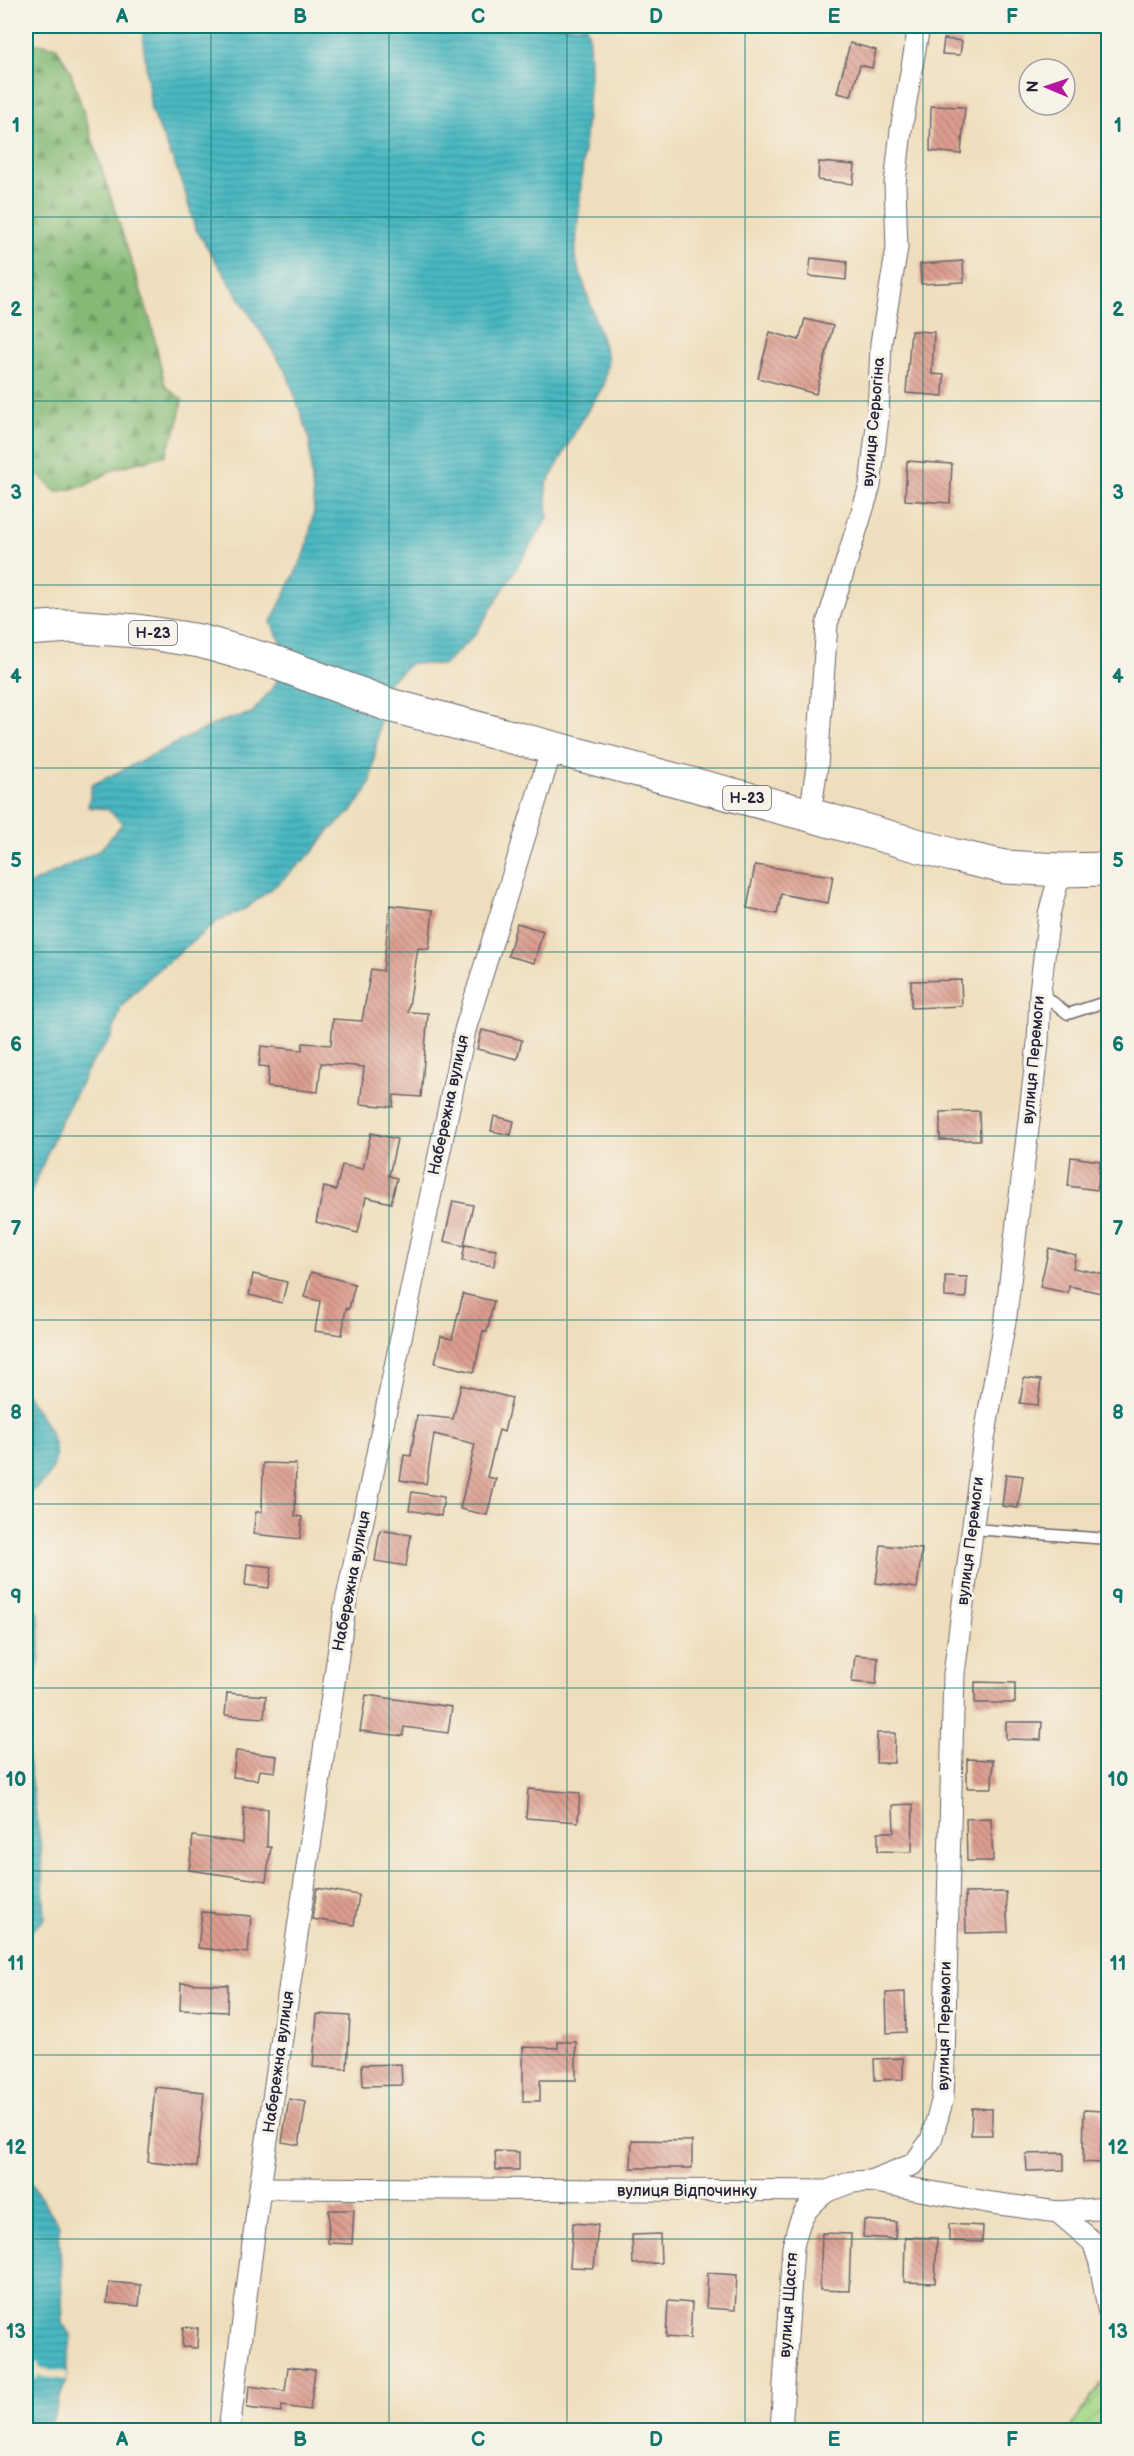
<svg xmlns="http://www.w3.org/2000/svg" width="1134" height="2456" viewBox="0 0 1134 2456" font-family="'Balsamiq Sans',sans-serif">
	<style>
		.forest { fill: url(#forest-firs); stroke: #536e58; stroke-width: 1.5 }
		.garden { fill: url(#garden-furrows); stroke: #647e62; stroke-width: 1.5 }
		.water { fill: url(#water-rules); stroke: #366d7e; stroke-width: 1.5 }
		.pier { fill: #efdebd }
		.building { fill: url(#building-back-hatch) }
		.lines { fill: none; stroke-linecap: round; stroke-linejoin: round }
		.lane-casing { stroke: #6a6468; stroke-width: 13 }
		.street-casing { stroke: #6a6468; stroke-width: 23 }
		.primary-casing { stroke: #6a6468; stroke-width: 35 }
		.lane { stroke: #fff; stroke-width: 10 }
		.street { stroke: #fff; stroke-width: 21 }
		.primary { stroke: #fff; stroke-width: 33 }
		.grid { fill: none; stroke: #0f766e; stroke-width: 1.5; stroke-opacity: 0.55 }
		.labels { text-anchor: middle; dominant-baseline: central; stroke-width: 6; stroke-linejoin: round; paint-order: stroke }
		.shield { fill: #f7f3e8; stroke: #62616f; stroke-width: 1.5 }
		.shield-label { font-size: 15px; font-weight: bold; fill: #22223b }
		.street-label { font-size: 16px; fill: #22223b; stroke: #f7f3e8 }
		.neatline { fill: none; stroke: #0f766e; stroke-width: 2 }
		.grid-label { font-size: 20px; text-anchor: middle; font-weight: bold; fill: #0f766e }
	</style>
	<defs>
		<pattern id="forest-firs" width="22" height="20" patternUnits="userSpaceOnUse" patternTransform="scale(1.5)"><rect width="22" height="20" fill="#84ba76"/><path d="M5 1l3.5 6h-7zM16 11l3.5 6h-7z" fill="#6c9762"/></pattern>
		<pattern id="garden-furrows" width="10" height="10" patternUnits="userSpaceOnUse" patternTransform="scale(1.5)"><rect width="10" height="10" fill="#a6da8a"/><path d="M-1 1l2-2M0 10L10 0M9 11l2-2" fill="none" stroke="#8fbb78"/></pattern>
		<pattern id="water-rules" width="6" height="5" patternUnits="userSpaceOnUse" patternTransform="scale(1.5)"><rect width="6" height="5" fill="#49b8c1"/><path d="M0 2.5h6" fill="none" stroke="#3c959e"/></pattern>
		<pattern id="building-back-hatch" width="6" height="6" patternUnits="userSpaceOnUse" patternTransform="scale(1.5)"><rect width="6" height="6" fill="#dc9e90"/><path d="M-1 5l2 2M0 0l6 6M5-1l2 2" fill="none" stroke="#b28077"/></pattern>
	</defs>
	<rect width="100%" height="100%" fill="#f7f3e8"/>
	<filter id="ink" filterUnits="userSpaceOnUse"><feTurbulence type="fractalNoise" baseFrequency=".0167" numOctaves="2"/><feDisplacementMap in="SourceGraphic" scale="12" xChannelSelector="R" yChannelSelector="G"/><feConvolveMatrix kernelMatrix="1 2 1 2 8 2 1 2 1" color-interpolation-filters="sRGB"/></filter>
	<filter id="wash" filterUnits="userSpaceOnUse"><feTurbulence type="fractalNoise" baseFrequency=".008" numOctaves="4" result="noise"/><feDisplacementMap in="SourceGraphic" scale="24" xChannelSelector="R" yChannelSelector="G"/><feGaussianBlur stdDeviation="1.35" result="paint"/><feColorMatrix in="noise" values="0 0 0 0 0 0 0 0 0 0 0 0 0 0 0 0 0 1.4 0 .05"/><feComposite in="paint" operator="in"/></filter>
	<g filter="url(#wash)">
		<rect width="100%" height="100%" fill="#efdebd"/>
		<path class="forest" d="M26,44h17l13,3 14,23 81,253 14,63 17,13 -4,25 -13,31 -51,14 -29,17 -29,6 -30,-29z"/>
		<path class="garden" d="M1108,2374v56h-39z"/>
		<g class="water">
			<path d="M144,26h442l3,10 1,41 -15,180 33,102 -4,26 -23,36 -35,65 2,31 -73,118 -32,30 -32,-2 -23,20 -7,28 -10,70 -6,12 -13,18 -23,20 -17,22 -32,29 -35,27 -27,12 -69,56 -28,30 -10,31 -21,27 -32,62 -32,78v-319l74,-36 23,-27 -16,-14 -19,-2 4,-22 129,-64 31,-8 24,-29 7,-28 -3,-16 -9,-18 35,-71 8,-40 -5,-74 -22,-64 -92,-145 -13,-47 -31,-71 -8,-71z"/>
			<path d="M26,1394c14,21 42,55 23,81 -6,9 -17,14 -23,23z"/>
			<path d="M26,1594l13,21 1,42 -14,61z"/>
			<path d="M26,1747l15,102 4,70 -19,17z"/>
			<path d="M26,2176l33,49 4,98 8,14 -5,43 -17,50h-23z"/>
		</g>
		<path class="pier" d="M27,2361l12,2v5l28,4 -1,8 -28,-4 -1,3 -11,-1z"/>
		<g id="blocks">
			<g class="building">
				<path d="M944,39l18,2 -2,14 -18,-1z"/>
				<path d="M850,43l26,7 -4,18 -12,-3 -9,31 -14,-3z"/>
				<path d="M931,106l34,1 -4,47 -31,-3z"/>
				<path d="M819,162l36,3 -2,19 -35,-4z"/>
				<path d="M811,258l36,4 -1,18 -37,-4z"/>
				<path d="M963,261l1,21 -43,2 -1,-20z"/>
				<path d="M805,319l28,7 -17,68 -58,-16 12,-46 29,8z"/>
				<path d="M911,331l23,1 -2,42 12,1 -1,21 -37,-3z"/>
				<path d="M907,461l45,3 -2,39 -45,-3z"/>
				<path d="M755,865l78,11 -5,27 -47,-9 -4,20 -30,-6z"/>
				<path d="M390,905l43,5 -4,39 -11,-1 -10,64 20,1 -7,84 -27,-2 -1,12 -33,-3 4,-37 -43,-4 -3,29 -51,-5 2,-20 -10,-1 2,-20 41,4 1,-7 28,2 2,-26 29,2 9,-52 12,2z"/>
				<path d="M517,923l26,8 -9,32 -26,-7z"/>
				<path d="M961,980l1,26 -51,2v-27z"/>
				<path d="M482,1030l40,10 -5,19 -40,-10z"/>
				<path d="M979,1111l1,29h-40v-28z"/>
				<path d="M494,1116l20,5 -3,14 -20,-4z"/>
				<path d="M371,1133l26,6 -8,37 8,2 -6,25 -25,-6 -8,36 -42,-11 8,-35 12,3 6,-25 21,4z"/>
				<path d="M1071,1157l29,4 -3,29 -29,-4z"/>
				<path d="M453,1201l20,4 -9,41 -20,-5z"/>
				<path d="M465,1245l31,5 -2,16 -32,-5z"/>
				<path d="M1049,1248l27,7 -3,13 35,7 -2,19 -37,-8 -1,7 -28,-6z"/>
				<path d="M311,1272l44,12 -6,25 -3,-1 -4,27 -27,-4 5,-30 -16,-4z"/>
				<path d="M253,1274l34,8 -5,21 -33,-8z"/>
				<path d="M945,1276l22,1 -1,21 -21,-1z"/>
				<path d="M463,1294l31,7 -7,31 -4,-1 -9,41 -39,-9 6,-27 11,3z"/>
				<path d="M1024,1378l17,2 -3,25 -18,-2z"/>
				<path d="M461,1385l51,13 -8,34 -5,-2 -12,47 9,2 -9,36 -27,-6 15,-65 -41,-10 -8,50 -26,-4 4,-25 7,1 6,-41 36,4z"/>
				<path d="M263,1463l33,1 -1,52 7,1 -2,22 -47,-5 3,-22h6z"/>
				<path d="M1006,1474l17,2 -5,32 -16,-2z"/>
				<path d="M412,1492l32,5 -3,19 -32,-6z"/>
				<path d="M380,1530l31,5 -5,31 -31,-5z"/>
				<path d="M881,1545l41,4 -5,39 -41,-5z"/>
				<path d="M247,1564l25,3 -3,21 -24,-3z"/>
				<path d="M855,1655l23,2 -2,27 -24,-2z"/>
				<path d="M975,1682l40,1v20h-40z"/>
				<path d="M227,1693l39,3 -2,22 -39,-3z"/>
				<path d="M366,1695l86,12 -4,26 -44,-6 -1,9 -43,-5z"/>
				<path d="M1006,1722h36l-1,18 -35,-1z"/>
				<path d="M877,1733h18l-1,30h-18z"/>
				<path d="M236,1751l41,5 -2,16 -15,-2 -2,10 -25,-3z"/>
				<path d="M967,1759l26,1 -1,28h-25z"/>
				<path d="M528,1789l52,4 -2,29 -52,-4z"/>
				<path d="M913,1804l-1,48 -34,-1v-19h16l-1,-27z"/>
				<path d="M244,1808l24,1 -1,38h4l-5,34 -77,-11 4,-34 50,7z"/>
				<path d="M991,1818l2,43h-26l-1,-42z"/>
				<path d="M317,1888l42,7 -5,30 -42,-6z"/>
				<path d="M1006,1892l2,40 -42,1 -1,-40z"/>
				<path d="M202,1912l49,4 -3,37 -50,-5z"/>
				<path d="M181,1983l47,2 -1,27 -47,-2z"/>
				<path d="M905,1992l1,40 -19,1 -1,-40z"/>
				<path d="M317,2014l33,2 -3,53 -34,-2z"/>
				<path d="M558,2042h18v38h-36v21h-17v-54l35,1z"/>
				<path d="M903,2058v21l-28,1 -1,-21z"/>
				<path d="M401,2064l1,21 -39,1 -1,-21z"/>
				<path d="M155,2087l49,5 -7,75 -49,-5z"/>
				<path d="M289,2099l17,3 -7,43 -17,-3z"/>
				<path d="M972,2108l20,1v26h-21z"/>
				<path d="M1084,2110l18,1 -2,52 -17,-1z"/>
				<path d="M632,2140l60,1v27h-61z"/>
				<path d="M495,2151l24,1v18h-23z"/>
				<path d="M1064,2153v17l-37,1 -1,-17z"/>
				<path d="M329,2210h25l-2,34 -24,-1z"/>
				<path d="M864,2220l32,2 -1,17 -32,-2z"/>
				<path d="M573,2223l25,2 -4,43 -24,-1z"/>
				<path d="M949,2224l34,2 -1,16 -33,-1z"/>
				<path d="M822,2233l29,1 -2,57 -29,-1z"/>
				<path d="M660,2234l1,29 -28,1 -1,-29z"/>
				<path d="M905,2237l32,1 -2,45 -31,-1z"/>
				<path d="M708,2273l29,2 -2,35 -29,-2z"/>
				<path d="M109,2282l32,3 -2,21 -32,-3z"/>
				<path d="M668,2301l24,2 -2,36 -24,-2z"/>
				<path d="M183,2327l15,1 -1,20 -15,-1z"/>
				<path d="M288,2367l27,3 -5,40 -28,-4 -1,6 -34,-4 2,-22 36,5z"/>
			</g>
		</g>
	</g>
	<g filter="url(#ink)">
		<use href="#blocks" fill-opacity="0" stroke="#6a6468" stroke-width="1.5"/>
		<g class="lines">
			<defs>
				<g id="lane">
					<path d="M1040,992l28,22 40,-13"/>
					<path d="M973,1529l135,10"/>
				</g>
				<g id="street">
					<path d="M810,815l7,-49 10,-142 43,-138 8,-69 3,-74 16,-95 -2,-64 6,-54 18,-104"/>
					<path d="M870,2181l44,-17 17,-24 12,-42 11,-424 30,-235 22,-123 32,-273 2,-51 9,-78 12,-44"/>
					<path d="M260,2188l567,3 25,-9 18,-1 122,22 66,9 50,-4"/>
					<path d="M1058,2212l35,30 7,21 8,46"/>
					<path d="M229,2430l31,-242 85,-581 120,-577 87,-282"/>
					<path d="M781,2430l12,-183c7,-31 9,-36 34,-56"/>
				</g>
				<path id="primary" d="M26,629l45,-3 66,5 63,10 77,22 112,42 421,110 142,40 53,12 56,3 47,-1"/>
			</defs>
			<use href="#lane" class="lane-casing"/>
			<use href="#street" class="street-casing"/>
			<use href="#primary" class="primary-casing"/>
			<use href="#lane" class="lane"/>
			<use href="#street" class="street"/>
			<use href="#primary" class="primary"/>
		</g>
	</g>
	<path class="grid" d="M211,26v2404M389,26v2404M567,26v2404M745,26v2404M923,26v2404M26,217h1082M26,401h1082M26,585h1082M26,768h1082M26,952h1082M26,1136h1082M26,1320h1082M26,1504h1082M26,1688h1082M26,1871h1082M26,2055h1082M26,2239h1082"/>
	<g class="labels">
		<g class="shield">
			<rect x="129" y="621" width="48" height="24" rx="4.5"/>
			<rect x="723" y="786" width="48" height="24" rx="4.5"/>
		</g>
		<g class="shield-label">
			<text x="153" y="633">Н-23</text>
			<text x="747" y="798">Н-23</text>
		</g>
		<g class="street-label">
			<text transform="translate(874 422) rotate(-85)">вулиця Серьогіна</text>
			<text transform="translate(1034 1060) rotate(-85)">вулиця Перемоги</text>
			<text transform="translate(449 1105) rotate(-78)">Набережна вулиця</text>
			<text transform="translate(971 1541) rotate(-83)">вулиця Перемоги</text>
			<text transform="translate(352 1581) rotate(-79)">Набережна вулиця</text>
			<text transform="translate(945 2026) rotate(-89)">вулиця Перемоги</text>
			<text transform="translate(279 2062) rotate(-82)">Набережна вулиця</text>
			<text x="687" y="2191">вулиця Відпочинку</text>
			<text transform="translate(789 2305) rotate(-86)">вулиця Щастя</text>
		</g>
	</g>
	<rect width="1134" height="2456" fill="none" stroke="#f7f3e8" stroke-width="66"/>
	<g transform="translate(1047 87) rotate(272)"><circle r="28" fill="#f7f3e8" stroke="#a29fa3" stroke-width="1.5"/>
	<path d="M0-4.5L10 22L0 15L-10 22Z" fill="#b5179e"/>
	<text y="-9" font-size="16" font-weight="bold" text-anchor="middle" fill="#22223b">N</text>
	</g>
	<rect x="33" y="33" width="1068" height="2390" class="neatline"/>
	<g class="grid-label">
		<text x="122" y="23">A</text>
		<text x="300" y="23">B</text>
		<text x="478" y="23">C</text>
		<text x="656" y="23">D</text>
		<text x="834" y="23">E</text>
		<text x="1012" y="23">F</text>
		<text x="16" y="132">1</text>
		<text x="1118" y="132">1</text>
		<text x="16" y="316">2</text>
		<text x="1118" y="316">2</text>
		<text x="16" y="499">3</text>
		<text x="1118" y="499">3</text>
		<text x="16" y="683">4</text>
		<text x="1118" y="683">4</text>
		<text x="16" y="867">5</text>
		<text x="1118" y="867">5</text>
		<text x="16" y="1051">6</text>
		<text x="1118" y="1051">6</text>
		<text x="16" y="1235">7</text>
		<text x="1118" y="1235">7</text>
		<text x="16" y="1419">8</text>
		<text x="1118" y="1419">8</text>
		<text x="16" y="1603">9</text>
		<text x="1118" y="1603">9</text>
		<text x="16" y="1786">10</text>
		<text x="1118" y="1786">10</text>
		<text x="16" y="1970">11</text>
		<text x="1118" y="1970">11</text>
		<text x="16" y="2154">12</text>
		<text x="1118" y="2154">12</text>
		<text x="16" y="2338">13</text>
		<text x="1118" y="2338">13</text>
		<text x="122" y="2446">A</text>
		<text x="300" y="2446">B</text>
		<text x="478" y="2446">C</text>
		<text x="656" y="2446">D</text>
		<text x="834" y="2446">E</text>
		<text x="1012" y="2446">F</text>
	</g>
</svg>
